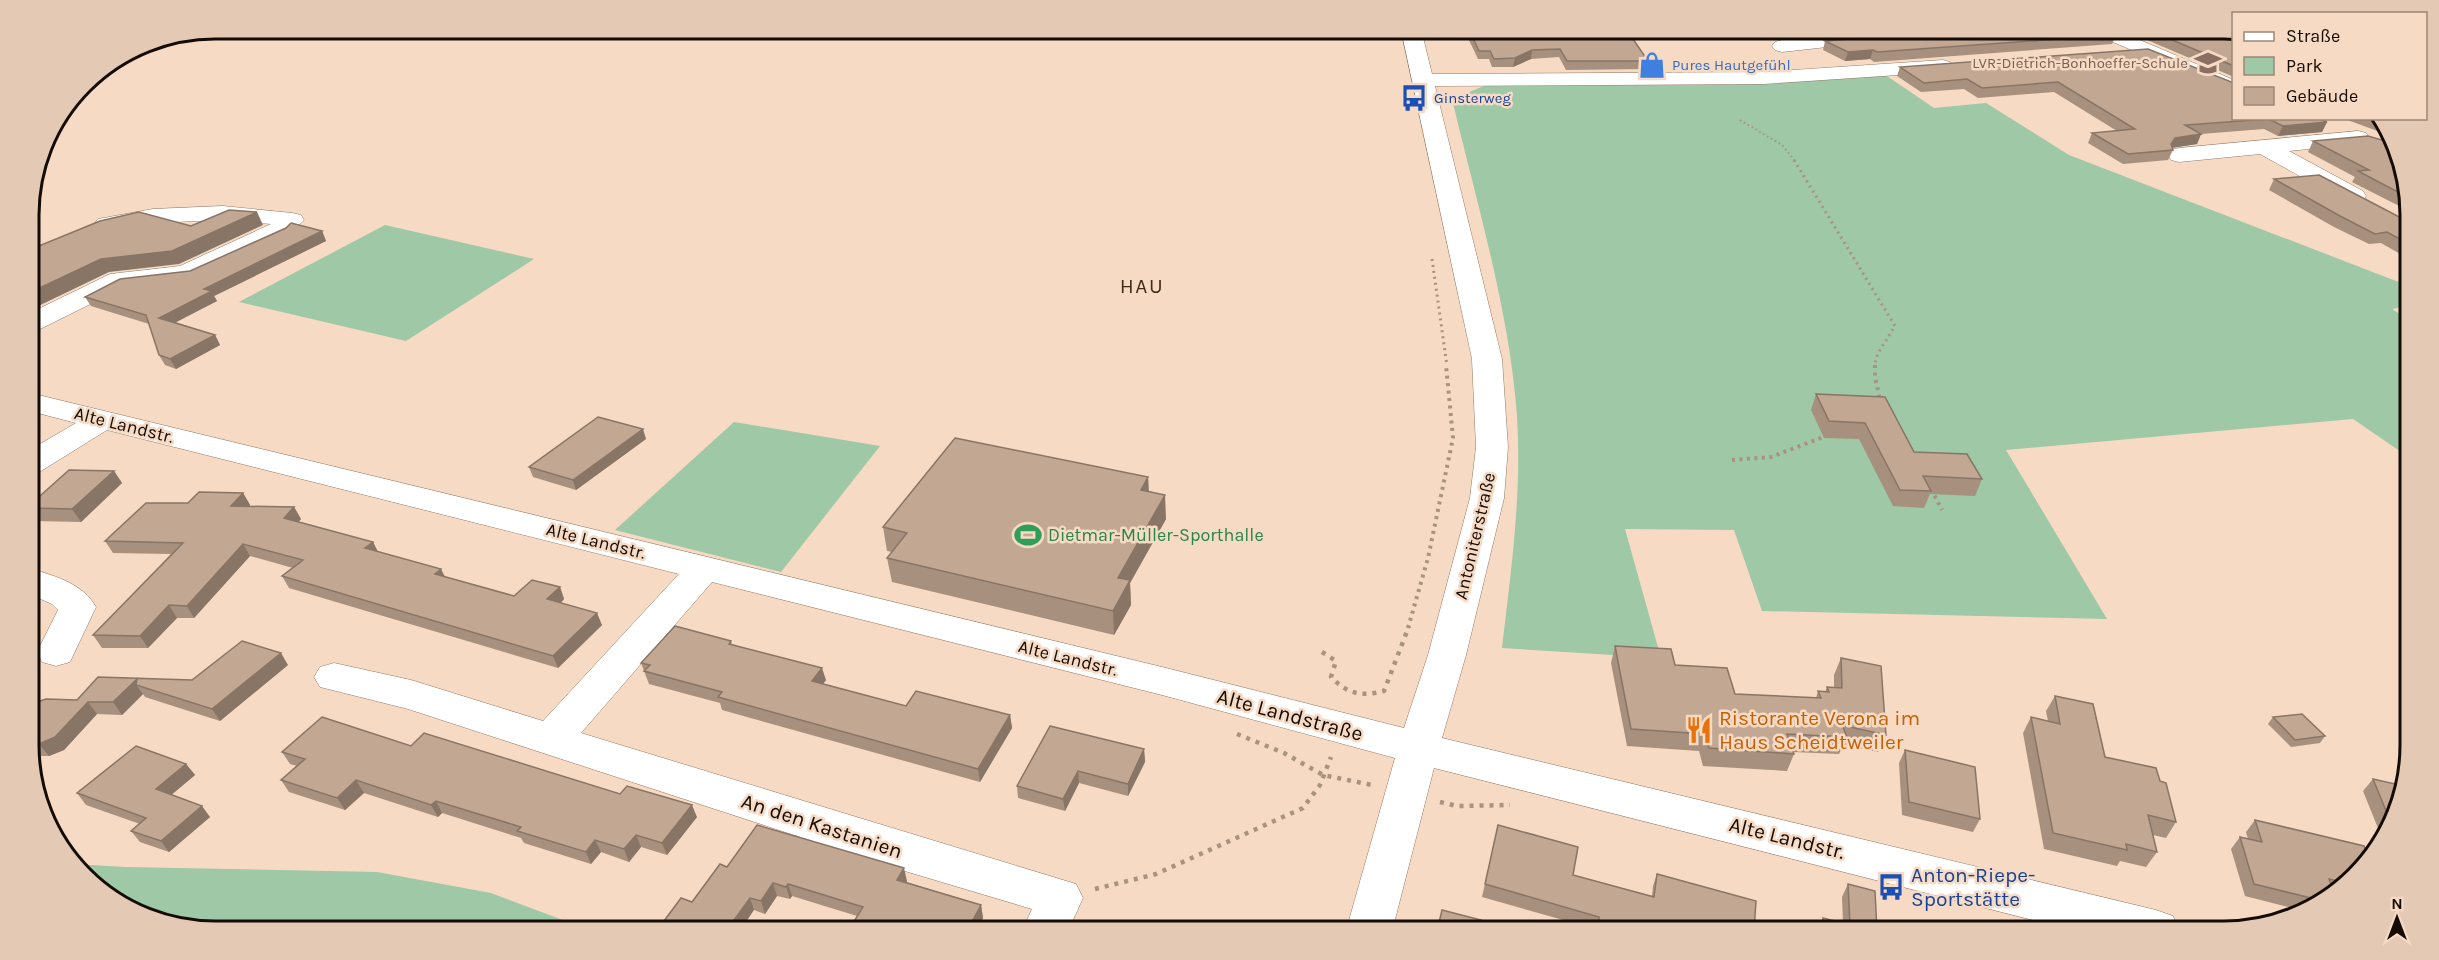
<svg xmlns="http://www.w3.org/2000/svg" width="2439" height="960" viewBox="0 0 2439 960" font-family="Karla,sans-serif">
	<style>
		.green { fill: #9ec8a6 }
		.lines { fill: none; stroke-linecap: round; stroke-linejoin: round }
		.minor-casing { stroke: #937a66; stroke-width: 1 }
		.path-far3 { stroke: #a89381; stroke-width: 2; stroke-dasharray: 1.5 3; stroke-linecap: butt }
		.path-far2 { stroke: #a89381; stroke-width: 3; stroke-dasharray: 2 4; stroke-linecap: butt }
		.path-far1 { stroke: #a89381; stroke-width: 4; stroke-dasharray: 3 4.5; stroke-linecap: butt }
		.path { stroke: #a89381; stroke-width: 4.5; stroke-dasharray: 4 6; stroke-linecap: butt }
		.minor { fill: #fff; fill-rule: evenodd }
		.wall { fill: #a7907e }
		.shaded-wall { fill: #887566 }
		.building { fill: #c2a792; stroke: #887566; stroke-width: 1.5 }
		.labels { text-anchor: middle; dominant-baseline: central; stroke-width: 5; stroke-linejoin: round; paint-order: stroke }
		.far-education-label { font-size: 15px; fill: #785e54; stroke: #f6dac3; text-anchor: end }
		.far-shop-label { font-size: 15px; fill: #366cbe; stroke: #f6dac3; text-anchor: start }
		.far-transit-label { font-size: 15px; fill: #164399; stroke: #f6dac3; text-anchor: start }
		.street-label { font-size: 18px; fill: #140b04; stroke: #f6dac3 }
		.leisure-label { font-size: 18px; fill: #27864d; stroke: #f6dac3; text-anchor: start }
		.quarter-label { font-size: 21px; letter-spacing: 1.5px; fill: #3f2a18; stroke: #f6dac3 }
		.near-street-label { font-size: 21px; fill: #140b04; stroke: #f6dac3 }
		.near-food-label { font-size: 21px; fill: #c56008; stroke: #f6dac3; text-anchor: start }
		.near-transit-label { font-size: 21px; fill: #164399; stroke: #f6dac3; text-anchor: start }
		.rim { fill: none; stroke: #140b04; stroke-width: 3 }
	</style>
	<rect width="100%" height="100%" fill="#f6dac3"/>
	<g class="green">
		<path d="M1884,74l50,34 52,-5 83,52 340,131v20l-17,3 17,11 1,138 -57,-39 -347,31 101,169 -345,-8 -28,-81 -109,-1 36,129 -159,-10c9,-77 20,-154 15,-232 -7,-103 -41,-216 -65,-317l37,-15z"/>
		<path d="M385,225l149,34 -128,82 -167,-39z"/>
		<path d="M734,422l146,24 -99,126 -166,-42z"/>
		<path d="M73,864l52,3 252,5 114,21 101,38h-377l-60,-10 -80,-53z"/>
	</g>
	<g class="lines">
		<defs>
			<g id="minor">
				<path d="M1401,29h20l11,45 332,-2 179,-12 7,2 3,4 -3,4 -7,2 -179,12 -329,2 67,273 6,88 -4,51 -38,157 -24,83 714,172 17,6 6,15h-103l-642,-163 -42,163h-46l49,-173 -233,-63 -450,-113 -131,151 495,151 7,14 -15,33h-46l10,-22 -124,-37 -500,-163 -88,-22 -6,-10 6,-10 14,-4 77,17 132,41 136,-147 -572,-144 -66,41 -11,3v-24l46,-27 -46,-12v-18l1132,274 242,61 24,-73 42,-157 6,-51 -4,-88z"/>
				<path d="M2089,29h25l120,51v14l-142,-61z"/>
				<path d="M1865,32l7,2 3,4 -3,4 -90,10 -7,-2 -3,-4 3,-4 7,-2z"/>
				<path d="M2358,131l8,2 3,5 -3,5 -77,8 74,40 3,5 -3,5 -9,2 -9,-2 -85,-47 -81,8 -8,-2 -3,-5 3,-5 8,-2z"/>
				<path d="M223,206l69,7 9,2 3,5 -15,15 -95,44 -69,8 -85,42 -10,2v-18l80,-39 70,-8 91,-42c-55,-6 -109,-4 -164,8l-9,-3 -4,-5 4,-5 55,-10z"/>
				<path d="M31,569c25,7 52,15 65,38l-26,55 -14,4 -14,-4 -5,-10 21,-42 -6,-6 -21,-9z"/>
			</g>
		</defs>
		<use href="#minor" class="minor-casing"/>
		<path class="path-far3" d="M1740,120l42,25 13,16"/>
		<g class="path-far2">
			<path d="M1794,160l101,166 -17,27 -4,13"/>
			<path d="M1432,259l15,107"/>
		</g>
		<g class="path-far1">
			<path d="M1875,365v12l5,23"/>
			<path d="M1732,460l39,-3 55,-21"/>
			<path d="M1931,489l11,21"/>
			<path d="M1408,628l20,-70 25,-120 -7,-73"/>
		</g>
		<g class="path">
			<path d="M1322,652l14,9 -5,16c17,17 29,20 53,14l25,-65"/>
			<path d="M1237,734l47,19 39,22 49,10"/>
			<path d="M1440,802l17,4 53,-1"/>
			<path d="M1095,889l61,-15 147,-66 17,-23 11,-28"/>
			<path d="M810,931l26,-8 16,5 5,-3"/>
		</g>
		<use href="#minor" class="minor"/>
	</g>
	<g class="wall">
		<path d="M1439,28h132l5,8 72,25 -2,8 -80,1 -7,-13 -28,2 -18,8h-21l-3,-8h-11l-10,-21h-25z"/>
		<path d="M1748,28h95l-1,4 -77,8z"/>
		<path d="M1940,28h160l16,7 -4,9 -238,18 -4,-3 -25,2 -22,-11 2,-9 120,-10z"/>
		<path d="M2119,28h105l10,2v47z"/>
		<path d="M1900,67l334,16v35h83l10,4 -5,10 -44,4 -14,-7 -63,5 -4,10 -25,4 1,2 -5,10 -45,4 -35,-21 4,-10 25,-2 -63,-39 -76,6 -14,-9 -43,3 -24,-16z"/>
		<path d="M2342,118h39l10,18z"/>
		<path d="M2313,141l96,50v20l-57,-29 3,-5 -47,-25z"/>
		<path d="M2274,179l135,42v38l-28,-16 -12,1 -35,-17 -65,-37z"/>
		<path d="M322,231l4,10 -112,55 3,5 -42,21 40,13 5,10 -44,24 -11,-4 -6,-10 -10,-31 -58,-18 -6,-9 105,-26z"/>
		<path d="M1816,394l98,58 68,27 -7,17 -45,-2 -6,14 -31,-2 -34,-67 -35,-1 -13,-28z"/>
		<path d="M646,439l-70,51 -43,-13 -4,-10z"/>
		<path d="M114,471l8,12 -41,39 -46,-1 -4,-6v-11z"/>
		<path d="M1148,477l1,15 17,27 -36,64 1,22 -17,30 -222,-53 -5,-24 5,-6 -5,-1 -4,-24z"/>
		<path d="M243,493l7,12 -2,1 46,1 7,12 -3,3 75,20 5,10 67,25 69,19 46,-9 4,12 -3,4 41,22 -44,43 -269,-80 -7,-12 11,-8 -43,-12 -56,62h-17l-29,30h-46l-9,-13 78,-81 -58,-1 -8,-12 83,-38z"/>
		<path d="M731,641l1,4 94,35 -3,4 83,22 104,9 2,13 -32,54 -258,-72 -2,-7 -71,-19 -8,-21z"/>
		<path d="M1615,646l60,19 60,29 81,4 2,-7 7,1 2,-5 7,1v-13l7,-17 45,77 -8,17 -35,-7 -4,9 -46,-2 1,2 -7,17 -84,-5 -4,-15 -72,-5 -16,-83z"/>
		<path d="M288,665l-68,56 -75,-24 -2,-3 -21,21 -25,-1 -33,36 -15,6h-17v-54l45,-2 21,-23 94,3z"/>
		<path d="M2055,696l50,61 55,24 16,41 -10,16 -13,-3 4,17 -11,15 -26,-6 -3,5 -73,-17 -21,-116 8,-16 17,4 -2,-10z"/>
		<path d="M2273,717l52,19 -5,7 -29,4 -23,-23z"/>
		<path d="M411,746l286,71 -30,38 -26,-8 -12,15 -28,-10 -10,12 -67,-21 -3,-5 -79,-25 -4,4 -74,-24 -19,17 -56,-18 -8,-12 16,-14 -7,-2 -8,-12z"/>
		<path d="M1144,749l1,13 -17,34 -49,-13 -14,28 -47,-13 -1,-12z"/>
		<path d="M1905,750l75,69 -7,13 -71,-17 -3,-52z"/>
		<path d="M186,764l9,11 -24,20 39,22 -41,35 -29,-10 -9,-11 9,-7 -54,-19 -9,-12z"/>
		<path d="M2373,779l27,26 -18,34v-1l-19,-47z"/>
		<path d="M2255,820l115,41 -33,32 -33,18 -59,-15 -14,-47 9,-12 8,2 -2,-7z"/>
		<path d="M1498,825l75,50 79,21 1,-10 4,-12 97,57h-159v-2l-113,-32z"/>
		<path d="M727,867l180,14 -1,1 75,23 2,13 -7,13h-121l-2,-8 4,-7 -65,-20 -2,3 -13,-3 -12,18 -11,-4 -88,17 -2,-6 28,-19z"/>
		<path d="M1848,884l29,47h-59l5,-13 20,5 -1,-26z"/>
	</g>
	<g class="shaded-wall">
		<path d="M1820,28h23l-1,4 -77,8 2,-6z"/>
		<path d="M1532,50l-1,9 -18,8 2,-9z"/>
		<path d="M1873,50l-3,9 -25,2 3,-9z"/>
		<path d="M2327,122l-5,10 -44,4 5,-10z"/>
		<path d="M2201,134l-4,10 -27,4 1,-4 4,-6z"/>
		<path d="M257,212l6,13 -84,39 -70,8 -79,38 -1,-17 72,-34z"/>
		<path d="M322,231l4,10 -112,55 3,5 -52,27 -6,-10 45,-29z"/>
		<path d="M215,335l5,10 -44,24 -6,-10z"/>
		<path d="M643,429l3,10 -70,51 -3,-10z"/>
		<path d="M114,471l8,12 -41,39 -9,-13z"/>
		<path d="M1148,477l1,24 -8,-11z"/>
		<path d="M243,493l7,12 -12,12 -7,-11z"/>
		<path d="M1165,495l1,24 -36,64 1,22 -17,30 -1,-24 5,-33z"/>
		<path d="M294,507l7,12 -10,11 -7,-12z"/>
		<path d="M373,542l6,12 -14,-6z"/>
		<path d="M243,544l7,12 -56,62 -7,-12z"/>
		<path d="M441,569l6,12 -12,-7z"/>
		<path d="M560,587l4,12 -12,12 -5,-12z"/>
		<path d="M169,605l8,13 -29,30 -8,-12z"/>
		<path d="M597,613l5,12 -44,43 -5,-12z"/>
		<path d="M281,653l7,12 -68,56 -8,-12z"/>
		<path d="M822,668l4,12 -10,13 -4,-12z"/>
		<path d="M137,679l-1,6 7,9 -21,21 -9,-13z"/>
		<path d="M88,702l9,12 -33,36 -15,6 -10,-12z"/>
		<path d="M1010,715l2,13 -32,54 -2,-13z"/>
		<path d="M1144,749l1,13 -17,34v-12z"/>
		<path d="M186,764l9,11 -31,26 -8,-12z"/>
		<path d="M1078,771l1,12 -14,28 -2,-12z"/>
		<path d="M356,780l8,13 -19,17 -8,-12z"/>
		<path d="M436,801l6,12 -4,4 -7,-12z"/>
		<path d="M692,805l5,12 -30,38 -5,-12z"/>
		<path d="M202,806l8,11 -41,35 -8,-11z"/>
		<path d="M636,835l5,12 -12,15 -5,-13z"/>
		<path d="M595,840l6,12 -10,12 -5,-12z"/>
		<path d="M904,868l3,13 -6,11 -4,-12z"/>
		<path d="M773,883l4,13 -12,18 -4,-13z"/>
		<path d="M788,884l4,12 -2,3 -4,-12z"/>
		<path d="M750,898l4,12 -14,21h-14z"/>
		<path d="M981,905l2,13 -7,13h-9z"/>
	</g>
	<g class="building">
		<path d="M1444,28h127l5,8h55l17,25h-81l-7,-12 -28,1 -17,8 -21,1 -4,-8h-11l-10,-21h-25z"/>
		<path d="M1758,28h62l-53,6z"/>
		<path d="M1959,28h141l16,7 -239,17 -4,-2 -25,2 -23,-11 137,-11z"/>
		<path d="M2144,28h80l10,2v36z"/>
		<path d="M2148,49l86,34v35h83l10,4 -44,4 -14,-7 -84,6 16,9 -26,4 -4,6 2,6 -45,4 -36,-21 43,-4 -77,-47 -76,6 -15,-9 -43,4 -24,-16z"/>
		<path d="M2368,136l28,8 13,47v7l-51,-27 11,-1 -56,-29z"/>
		<path d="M2319,175l86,45 4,1v23l-22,-12 -12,2 -35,-18 -66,-37z"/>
		<path d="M229,210l28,2 -85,39 -71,8 -72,34v-43l71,-29 39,-9 52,14z"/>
		<path d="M291,223l31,8 -118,58 8,2 -53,27 56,17 -45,24 -11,-4 -13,-40 -61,-18 35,-18 70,-8 96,-43z"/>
		<path d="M1816,394l69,3 29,55 53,2 15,25 -59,-3 8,15 -31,-1 -35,-67 -36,-2z"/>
		<path d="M598,417l45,12 -70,51 -44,-13z"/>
		<path d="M955,438l193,39 -7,13 24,5 -47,83 12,2 -17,31 -226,-53 20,-25 -24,-6z"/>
		<path d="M69,470l45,1 -42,38 -41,-1v-4z"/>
		<path d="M199,492l44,1 -12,13 63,1 -10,11 89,24 -8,6 76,21 -6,5 79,22 18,-16 28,7 -13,12 50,14 -44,43 -271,-80 21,-16 -60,-16 -56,62 -18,-1 -29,31 -47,-1 90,-92 -78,-2 41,-38h42z"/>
		<path d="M675,626l56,15 -2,3 93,24 -10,13 94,25 10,-15 94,24 -32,54 -260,-72 4,-5 -78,-21 6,-6 -9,-2z"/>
		<path d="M242,641l39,12 -69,56 -76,-24 1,-6 -24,23h-25l-33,35 -16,7h-7v-42h5l9,-3 31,1 21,-23 94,3z"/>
		<path d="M1615,646l56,3 4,16 52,3 8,26 86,4 -3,-7 11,1 -2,-5 15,1 -1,-30 40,8 5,69 -44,-10 5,12 -60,-3 7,20 -85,-6 -4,-14 -74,-5z"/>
		<path d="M2055,696l38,8 12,53 51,11 4,13 6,2 10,39 -28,-7 9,37 -31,-8 1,6 -74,-17 -22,-116 29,7z"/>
		<path d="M2302,714l23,22 -30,4 -22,-23z"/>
		<path d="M322,717l89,29 13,-13 196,61 7,-8 65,19 -30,38 -26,-8 -12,14 -29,-9 -9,12 -69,-21 4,-4 -85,-26 -5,4 -75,-25 -19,18 -56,-18 24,-21 -23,-7z"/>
		<path d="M1050,726l94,23 -16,35 -50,-13 -15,28 -46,-13z"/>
		<path d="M136,746l50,18 -30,25 46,17 -41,35 -30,-10 15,-13 -69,-25z"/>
		<path d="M1905,750l70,17 5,52 -71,-17z"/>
		<path d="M2373,779l31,7 -4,19 -9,18z"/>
		<path d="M2255,820l109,26 6,15 -23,22 -18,-4 6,15 -12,7 -69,-17 -14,-47 22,5z"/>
		<path d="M757,825l147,43 -7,12 84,25 -14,26h-89l-25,-8 10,-16 -75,-23 -2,3 -13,-4 -12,18 -11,-3 -24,33h-63l6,-8 -5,-2 17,-23 11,4 28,-38 7,3z"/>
		<path d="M1498,825l80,22 -5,28 81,22 3,-23 99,27 -2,30h-85l-29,-8 -1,8h-20l-20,-6v-8l-114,-33z"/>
		<path d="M1848,884l27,7 2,40h-53l-1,-13 27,7z"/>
		<path d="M1442,910l39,10 -3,11h-41z"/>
	</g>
	<defs>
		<symbol id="school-bare" viewBox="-9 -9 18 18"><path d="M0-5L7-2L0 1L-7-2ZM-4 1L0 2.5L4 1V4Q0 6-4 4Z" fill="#8d6e63" stroke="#f6dac3" stroke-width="2.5" paint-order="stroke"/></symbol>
		<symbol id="shop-bare" viewBox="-9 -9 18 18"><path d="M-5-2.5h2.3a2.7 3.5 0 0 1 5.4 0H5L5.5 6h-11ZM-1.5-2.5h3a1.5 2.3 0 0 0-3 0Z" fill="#3f7fe0" stroke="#f6dac3" stroke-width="2.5" paint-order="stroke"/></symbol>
		<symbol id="bus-bare" viewBox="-9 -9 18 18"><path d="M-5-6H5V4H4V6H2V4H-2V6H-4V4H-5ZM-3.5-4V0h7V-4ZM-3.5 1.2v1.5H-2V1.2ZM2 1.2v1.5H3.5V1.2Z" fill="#1a4fb4" stroke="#f6dac3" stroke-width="2.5" paint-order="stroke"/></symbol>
		<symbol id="stadium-bare" viewBox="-9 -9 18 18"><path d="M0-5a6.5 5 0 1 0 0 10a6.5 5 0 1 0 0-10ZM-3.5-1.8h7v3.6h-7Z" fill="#2e9e5b" stroke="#f6dac3" stroke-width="2.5" paint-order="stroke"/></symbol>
		<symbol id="restaurant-bare" viewBox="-9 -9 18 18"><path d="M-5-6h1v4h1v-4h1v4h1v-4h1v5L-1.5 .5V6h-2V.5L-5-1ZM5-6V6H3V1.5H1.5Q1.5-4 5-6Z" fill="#e8710a" stroke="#f6dac3" stroke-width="2.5" paint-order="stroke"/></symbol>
	</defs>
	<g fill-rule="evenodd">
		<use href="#school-bare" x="2189" y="44" width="38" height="38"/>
		<use href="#shop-bare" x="1633" y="46" width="38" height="38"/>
		<use href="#bus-bare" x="1395" y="79" width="38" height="38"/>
		<use href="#stadium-bare" x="1009" y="516" width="38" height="38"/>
		<use href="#restaurant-bare" x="1680" y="711" width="38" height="38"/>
		<use href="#bus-bare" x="1872" y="868" width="38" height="38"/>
	</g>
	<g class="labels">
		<g class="far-education-label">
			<text x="2188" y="63">LVR-Dietrich-Bonhoeffer-Schule</text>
		</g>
		<g class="far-shop-label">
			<text x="1672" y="65">Pures Hautgefühl</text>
		</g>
		<g class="far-transit-label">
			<text x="1434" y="98">Ginsterweg</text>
		</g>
		<g class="street-label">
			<text transform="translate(124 425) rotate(14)">Alte Landstr.</text>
			<text transform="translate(1475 536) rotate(-77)">Antoniterstraße</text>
			<text transform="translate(596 541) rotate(14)">Alte Landstr.</text>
			<text transform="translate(1068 658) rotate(14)">Alte Landstr.</text>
		</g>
		<g class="leisure-label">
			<text x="1048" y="535">Dietmar-Müller-Sporthalle</text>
		</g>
		<g class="quarter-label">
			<text x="1142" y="286">HAU</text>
		</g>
		<g class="near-street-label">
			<text transform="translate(1290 715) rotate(15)">Alte Landstraße</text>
			<text transform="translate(822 826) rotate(18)">An den Kastanien</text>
			<text transform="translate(1787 838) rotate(14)">Alte Landstr.</text>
		</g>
		<g class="near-food-label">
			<text x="1719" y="718">Ristorante Verona im<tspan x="1719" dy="24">Haus Scheidtweiler</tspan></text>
		</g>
		<g class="near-transit-label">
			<text x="1911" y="875">Anton-Riepe-<tspan x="1911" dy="24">Sportstätte</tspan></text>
		</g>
	</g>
	<path d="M0 0H2439V960H0ZM215 39H2224A176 176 0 0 1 2400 215V745A176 176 0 0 1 2224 921H215A176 176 0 0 1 39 745V215A176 176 0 0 1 215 39Z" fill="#e4c9b4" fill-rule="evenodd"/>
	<path class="rim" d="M215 39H2224A176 176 0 0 1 2400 215V745A176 176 0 0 1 2224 921H215A176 176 0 0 1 39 745V215A176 176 0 0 1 215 39Z"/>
	<rect x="2232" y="12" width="195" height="108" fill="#f6dac3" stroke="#9c8777" stroke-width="1.5"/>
	<rect x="2244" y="32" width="30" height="9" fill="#ffffff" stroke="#9c8777" stroke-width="1.5"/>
	<text x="2286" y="42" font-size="18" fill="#140b04">Straße</text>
	<rect x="2244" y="57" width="30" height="18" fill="#9ec8a6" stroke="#9c8777" stroke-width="1.5"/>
	<text x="2286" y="72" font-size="18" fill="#140b04">Park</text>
	<rect x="2244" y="87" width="30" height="18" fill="#c2a792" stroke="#9c8777" stroke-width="1.5"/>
	<text x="2286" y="102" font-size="18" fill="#140b04">Gebäude</text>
	<g transform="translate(2397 918)" stroke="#f6dac3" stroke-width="4.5" paint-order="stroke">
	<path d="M0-4.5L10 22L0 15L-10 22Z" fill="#140b04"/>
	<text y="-9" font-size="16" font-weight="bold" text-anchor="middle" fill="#140b04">N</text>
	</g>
</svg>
